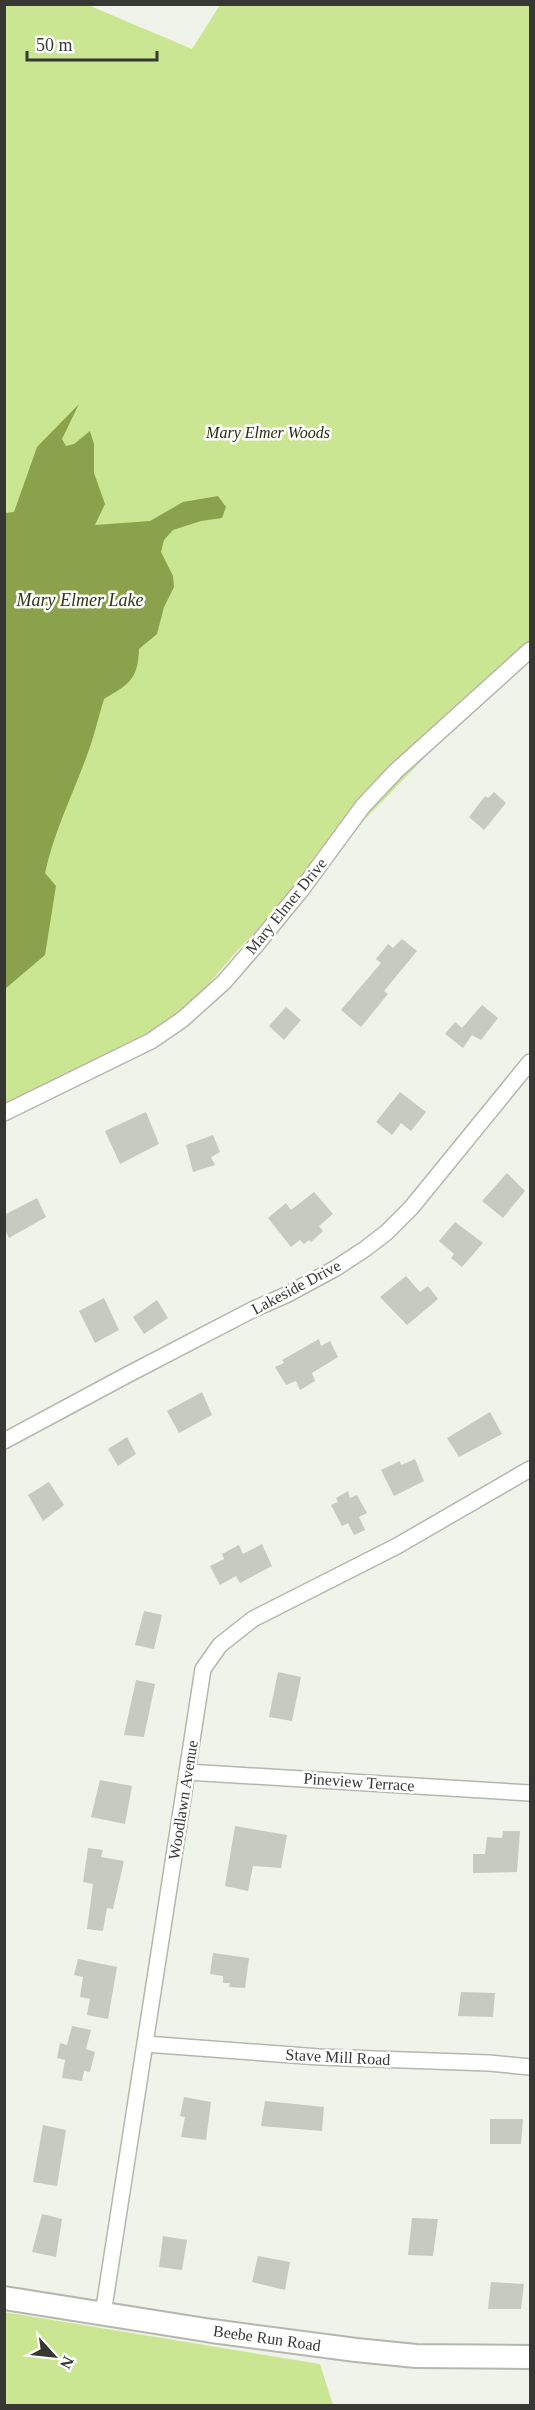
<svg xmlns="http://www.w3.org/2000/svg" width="535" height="2410" viewBox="0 0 535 2410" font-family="'Times New Roman',serif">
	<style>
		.green { fill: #cbe693 }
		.water { fill: #89a24b }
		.building { fill: #c7cac1 }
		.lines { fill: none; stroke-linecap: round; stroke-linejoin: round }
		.street-casing { stroke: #b4b7ae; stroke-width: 18 }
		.secondary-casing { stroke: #b4b7ae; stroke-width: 26 }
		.street { stroke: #fff; stroke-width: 15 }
		.secondary { stroke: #fff; stroke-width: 22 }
		.labels { text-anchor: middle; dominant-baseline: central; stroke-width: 5; stroke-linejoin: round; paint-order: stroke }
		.park-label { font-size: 16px; font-style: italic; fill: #252f09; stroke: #fff }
		.street-label { font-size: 16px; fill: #373834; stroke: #fff }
		.water-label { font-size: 18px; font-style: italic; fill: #2d3813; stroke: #fff }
	</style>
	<rect width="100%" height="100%" fill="#f0f3ea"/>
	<g class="green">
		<path d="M5,5h83l104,44 28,-44h310v644l-293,302 -37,43 -39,36 -156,84z"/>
		<path d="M4,2312l316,52 13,41h-328z"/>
	</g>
	<path class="water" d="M79,404l-17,35 4,7 8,-2 16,-13 4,13v29l11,31 -10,21 55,-4 33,-19 35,-6 8,11 -4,11 -21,3 -28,9 -9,10 -3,12 12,24 1,11 -10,20 -7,27 -18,15c-1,31 -10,35 -35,50 -5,16 -9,33 -14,48 -15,43 -35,81 -45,126l11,13 -11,69 -40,34v-476l9,-1 23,-65z"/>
	<g class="building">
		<path d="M494,792l12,11 -22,27 -15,-13 16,-21 3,2z"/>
		<path d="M402,939l15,12 -33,40 4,3 -27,33 -20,-17 40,-47 -5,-4 12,-15 5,4z"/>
		<path d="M482,1005l16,13 -17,22 -9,-5 -9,13 -18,-14 10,-12 7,6z"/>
		<path d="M286,1007l15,13 -17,20 -15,-14z"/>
		<path d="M400,1092l26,20 -15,19 -10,-8 -9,12 -16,-13z"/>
		<path d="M146,1112l13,32 -39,20 -15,-33z"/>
		<path d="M213,1135l7,17 -9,5 4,8 -22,7 -7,-27z"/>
		<path d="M507,1173l18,18 -22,27 -21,-17z"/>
		<path d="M314,1192l19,22 -14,12 4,5 -12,11 -2,-2 -5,4 -4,-4 -9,7 -23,-29 18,-15 5,7z"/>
		<path d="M37,1198l9,19 -37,21 -5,-10v-13z"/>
		<path d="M455,1222l28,21 -21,24 -11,-9 3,-4 -15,-13z"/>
		<path d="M406,1276l14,16 8,-6 10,13 -31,26 -27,-28z"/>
		<path d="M104,1298l15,32 -24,13 -16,-32z"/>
		<path d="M157,1300l11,18 -24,16 -11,-17z"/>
		<path d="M319,1339l2,7 9,-5 8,16 -26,16 3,8 -15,9 -4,-9 -10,4 -11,-18 9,-4 -2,-3z"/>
		<path d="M202,1392l10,23 -33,18 -12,-22z"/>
		<path d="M490,1412l12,22 -43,23 -12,-19z"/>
		<path d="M127,1437l9,17 -18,12 -10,-17z"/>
		<path d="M415,1459l9,22 -30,15 -13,-26 19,-9 1,4z"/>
		<path d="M49,1482l15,23 -21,16 -15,-26z"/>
		<path d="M348,1491l2,7 7,-3 10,18 -8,4 6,13 -11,5 -6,-12 -6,3 -11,-21 7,-3 -2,-4z"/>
		<path d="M262,1544l10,22 -32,17 -4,-7 -16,9 -10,-19 14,-7 -2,-5 17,-9 4,9z"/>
		<path d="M144,1611l18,4 -8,34 -19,-4z"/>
		<path d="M278,1672l23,5 -9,44 -23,-4z"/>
		<path d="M136,1680l19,4 -11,53 -20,-2z"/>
		<path d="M100,1780l32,6 -7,38 -34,-7z"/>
		<path d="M235,1826l52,9 -6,33 -28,-2 -5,25 -23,-5z"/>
		<path d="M503,1831h17l-3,41 -44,1v-19h12l2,-17 15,1z"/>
		<path d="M88,1848l15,2 -2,7 23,4 -11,48 -6,-1 -4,23 -16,-2 6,-45 -10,-2z"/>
		<path d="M213,1953l36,5 -4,30 -16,-1 1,-4h-7v-7l-13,-2z"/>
		<path d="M78,1959l39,8 -9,52 -21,-4 3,-16 -10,-2 3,-20 -9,-2z"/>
		<path d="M461,1992l34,1 -2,24 -35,-1z"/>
		<path d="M72,2026l19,4 -5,19 9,3 -5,20 -6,-1 -2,10 -20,-3 3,-18 -8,-2 3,-15 7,2z"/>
		<path d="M184,2097l27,5 -5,38 -25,-3 4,-20 -5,-1z"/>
		<path d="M265,2101l59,6 -2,24 -61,-5z"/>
		<path d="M490,2119h33l-2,25h-31z"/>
		<path d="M43,2125l23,5 -9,56 -24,-4z"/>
		<path d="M42,2214l20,5 -6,38 -24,-5z"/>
		<path d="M412,2218l26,1 -5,37 -25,-1z"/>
		<path d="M163,2236l24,4 -5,30 -23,-3z"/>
		<path d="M258,2256l32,6 -5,28 -33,-8z"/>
		<path d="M491,2282l33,2 -3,25h-33z"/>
	</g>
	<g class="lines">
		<defs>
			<g id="street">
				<path d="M4,1113l147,-72 32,-22 41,-37 33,-38 45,-55 61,-83 33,-35 134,-121"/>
				<path d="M4,1441l123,-66 127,-66 32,-14 50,-27 29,-19 22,-17 24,-24 119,-146"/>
				<path d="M187,1772l343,21"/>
				<path d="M145,2044l174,13 170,6 41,4"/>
				<path d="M103,2314l100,-645 17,-24 33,-26 144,-73 133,-77"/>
			</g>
			<path id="secondary" d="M4,2298l208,33 144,19 60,6 114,1"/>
		</defs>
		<use href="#street" class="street-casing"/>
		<use href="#secondary" class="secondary-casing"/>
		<use href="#street" class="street"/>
		<use href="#secondary" class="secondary"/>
	</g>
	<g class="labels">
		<g class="park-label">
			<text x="268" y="432">Mary Elmer Woods</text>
		</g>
		<g class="street-label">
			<text transform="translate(286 906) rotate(-51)">Mary Elmer Drive</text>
			<text transform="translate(296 1287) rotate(-28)">Lakeside Drive</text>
			<text transform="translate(359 1782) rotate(4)">Pineview Terrace</text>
			<text transform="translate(183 1800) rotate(-81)">Woodlawn Avenue</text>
			<text transform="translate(338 2057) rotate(3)">Stave Mill Road</text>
			<text transform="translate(267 2338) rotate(8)">Beebe Run Road</text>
		</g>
		<g class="water-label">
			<text x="80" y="600">Mary Elmer Lake</text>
		</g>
	</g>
	<rect width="535" height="2410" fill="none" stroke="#373834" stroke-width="12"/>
	<g transform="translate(54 2356) rotate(117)" stroke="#ffffff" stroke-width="4.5" paint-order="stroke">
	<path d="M0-4.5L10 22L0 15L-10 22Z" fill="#373834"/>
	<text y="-9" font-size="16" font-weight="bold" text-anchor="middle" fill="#373834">N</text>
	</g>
	<path d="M27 51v9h130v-9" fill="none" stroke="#373834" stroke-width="3"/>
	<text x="36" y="51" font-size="18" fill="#373834" stroke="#ffffff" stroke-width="4.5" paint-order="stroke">50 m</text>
</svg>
